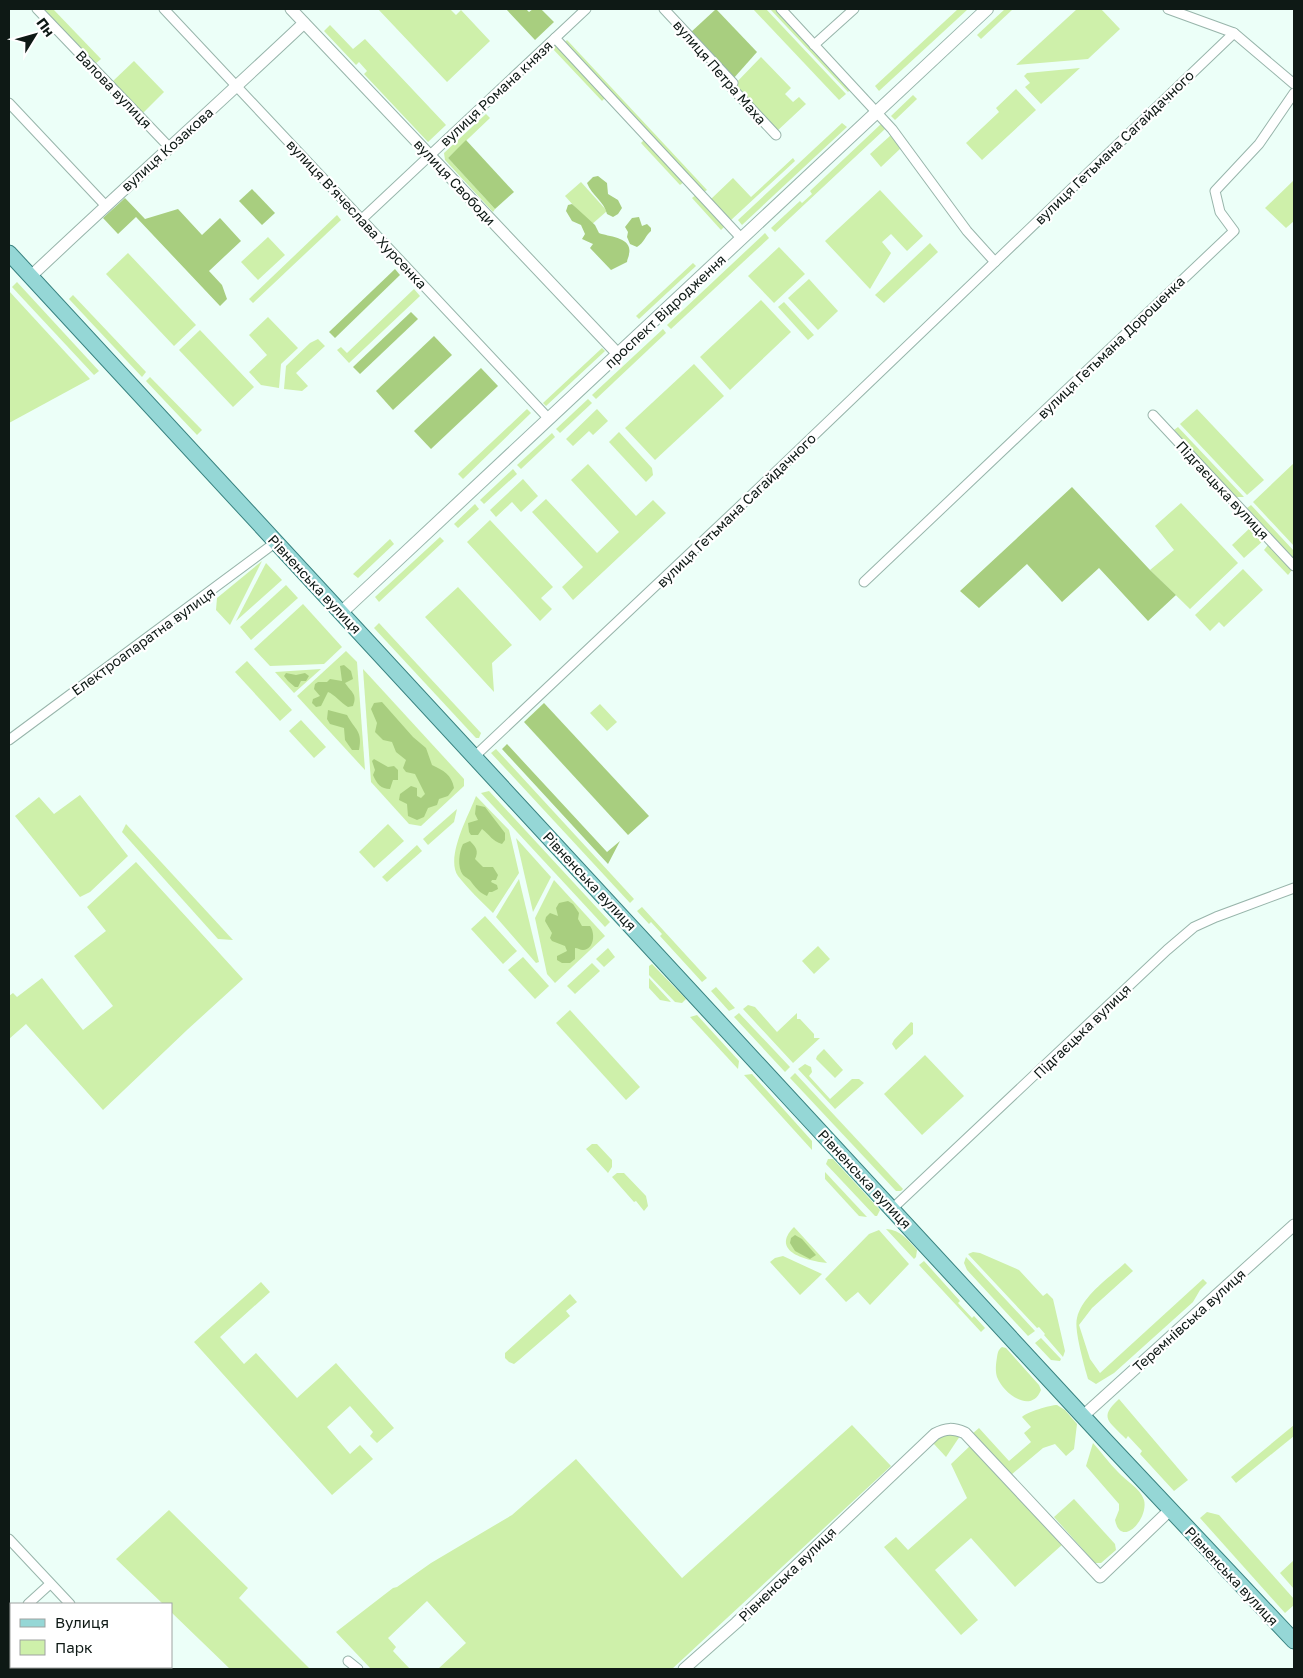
<svg xmlns="http://www.w3.org/2000/svg" width="1303" height="1678" viewBox="0 0 1303 1678" font-family="'Golos Text',sans-serif">
	<style>
		.green { fill: #cef0aa }
		.forest { fill: #a8ce7f }
		.lines { fill: none; stroke-linecap: round; stroke-linejoin: round }
		.minor-casing { stroke: #98b5ab; stroke-width: 11 }
		.tertiary-casing { stroke: #98b5ab; stroke-width: 13 }
		.secondary-casing { stroke: #98b5ab; stroke-width: 14 }
		.primary-casing { stroke: #388380; stroke-width: 17 }
		.minor { stroke: #fff; stroke-width: 9 }
		.tertiary { stroke: #fff; stroke-width: 11 }
		.secondary { stroke: #fff; stroke-width: 12 }
		.primary { stroke: #95d7d6; stroke-width: 15 }
		.labels { text-anchor: middle; dominant-baseline: central; stroke-width: 4.5; stroke-linejoin: round; paint-order: stroke }
		.street-label { font-size: 14px; fill: #0e1915; stroke: #fff }
	</style>
	<rect width="100%" height="100%" fill="#ecfff8"/>
	<g class="green">
		<path d="M41,9h12l48,50 -6,5z"/>
		<path d="M378,9h72l6,6 5,-5 29,31 -43,41z"/>
		<path d="M753,9h13l80,85 -7,6z"/>
		<path d="M770,9h5l75,81 -2,2z"/>
		<path d="M958,9h10l-89,82 -4,-5z"/>
		<path d="M1005,9h8l-32,30 -4,-4z"/>
		<path d="M1077,9h24l19,20 -32,30 -72,6z"/>
		<path d="M330,25l23,24 12,-10 81,86 -18,17 -64,-68 3,-3 -8,-9 -3,3 -32,-34z"/>
		<path d="M567,40l140,150 -3,2 -139,-150z"/>
		<path d="M556,45l49,53 -3,3 -50,-53z"/>
		<path d="M761,57l30,31 -6,6 8,8 6,-5 7,7 -30,28 -43,-46z"/>
		<path d="M134,61l30,31 -22,22 -30,-32z"/>
		<path d="M1080,68l-39,36 -16,-17 5,-4 -6,-7 3,-3z"/>
		<path d="M1016,89l20,21 -54,50 -16,-17 33,-31 -3,-4z"/>
		<path d="M913,95l4,4 -22,21 -4,-4z"/>
		<path d="M486,114l4,4 -42,40 47,51 -2,3 -48,-52 -1,-7z"/>
		<path d="M842,123l5,4 -105,98 -4,-5z"/>
		<path d="M881,124l4,5 -110,103 -4,-4 29,-27 2,2 10,-9 -2,-3z"/>
		<path d="M891,135l10,13 -20,19 -11,-13z"/>
		<path d="M645,139l39,43 -4,3 -39,-42z"/>
		<path d="M793,158l2,3 -65,60 -19,-22 22,-21 18,19z"/>
		<path d="M1294,180v41l-8,7 -21,-20z"/>
		<path d="M581,182l26,29 -16,14 -26,-29z"/>
		<path d="M880,190l43,46 -16,15 -16,-17 -9,8 9,11 -21,36 -45,-48z"/>
		<path d="M696,195l29,31 -4,4 -29,-32z"/>
		<path d="M337,215l4,5 -88,83 -4,-4z"/>
		<path d="M765,233l4,5 -98,91 -4,-4z"/>
		<path d="M268,237l17,18 -27,25 -17,-18z"/>
		<path d="M930,243l8,9 -54,51 -9,-8z"/>
		<path d="M779,247l26,27 -31,29 -26,-27z"/>
		<path d="M128,253l68,72 -22,21 -68,-72z"/>
		<path d="M693,263l3,3 -57,53 -3,-3z"/>
		<path d="M809,279l29,32 -20,19 -30,-32z"/>
		<path d="M17,282l82,89 -5,4 -82,-88z"/>
		<path d="M414,289l6,7 -71,67 -12,-13 4,-3 6,6z"/>
		<path d="M9,291l81,88 -81,44z"/>
		<path d="M73,295l73,77 -4,5 -73,-78z"/>
		<path d="M761,300l30,32 -61,58 -30,-33z"/>
		<path d="M784,302l30,33 -6,5 -30,-33z"/>
		<path d="M268,317l30,31 -17,16 -2,24 -18,-3 -12,-13 18,-17 -18,-20z"/>
		<path d="M663,329l3,4 -70,66 -4,-4z"/>
		<path d="M200,330l54,57 -21,20 -54,-57z"/>
		<path d="M318,339l7,7 -29,27 12,13 -6,5 -18,-2 2,-23 24,-23z"/>
		<path d="M602,348l3,3 -59,55 -3,-3z"/>
		<path d="M694,364l30,32 -69,64 -30,-32z"/>
		<path d="M150,377l52,53 -5,5 -51,-54z"/>
		<path d="M588,399l4,4 -32,30 -4,-4z"/>
		<path d="M527,409l4,4 -68,66 -5,-5z"/>
		<path d="M597,409l11,12 -15,14 -4,-4 -16,15 -7,-7z"/>
		<path d="M1197,409l67,71 -17,15 -67,-71z"/>
		<path d="M1178,427l66,70h-8l-62,-67z"/>
		<path d="M619,432l33,36 1,7 -7,7 -37,-40z"/>
		<path d="M552,433l3,4 -34,32 -4,-4z"/>
		<path d="M1294,463v83l-41,-44z"/>
		<path d="M588,464l48,52 17,-16 13,13 -93,87 -11,-13 21,-20 -51,-55 14,-13 51,54 22,-21 -48,-52z"/>
		<path d="M513,469l4,5 -33,30 -4,-4z"/>
		<path d="M523,479l15,17 -17,16 -9,-10 -16,15 -6,-7z"/>
		<path d="M1181,503l57,60 -48,46 -40,-39 24,-20 -19,-24z"/>
		<path d="M475,504l4,5 -21,19 -4,-4z"/>
		<path d="M1251,505l43,46v8l-47,-51z"/>
		<path d="M490,520l63,67 -12,11 11,11 -12,12 -73,-79z"/>
		<path d="M1251,527l13,13 -20,18 -12,-13z"/>
		<path d="M440,537l4,4 -65,61 -4,-5z"/>
		<path d="M390,539l4,5 -36,34 -5,-4z"/>
		<path d="M1268,545l24,25 -4,5 -24,-25z"/>
		<path d="M262,561l-32,64 -14,-15 1,-12z"/>
		<path d="M266,563l16,17 -46,41z"/>
		<path d="M1243,569l20,21 -39,37 -5,-5 -9,9 -15,-16z"/>
		<path d="M286,585l12,13 -47,42 -11,-13z"/>
		<path d="M458,587l54,58 -20,18 2,29 -69,-75z"/>
		<path d="M303,604l39,43 -18,17 -54,2 -16,-17z"/>
		<path d="M379,623l102,110 -2,5h-3l-102,-110z"/>
		<path d="M346,651l11,11 8,108 -68,-74z"/>
		<path d="M247,661l45,49 -12,11 -45,-49z"/>
		<path d="M321,669l-27,24 -19,-21z"/>
		<path d="M363,669l101,110v7l-43,40 -12,-2 -38,-42z"/>
		<path d="M600,704l17,18 -10,9 -17,-18z"/>
		<path d="M301,720l25,27 -12,11 -25,-27z"/>
		<path d="M496,749l138,150 -4,4 -139,-150z"/>
		<path d="M489,791l121,131 -5,5 -124,-134z"/>
		<path d="M80,795l48,61 -38,36 -10,5 -65,-81 24,-19 15,17z"/>
		<path d="M476,796l33,34 10,43 -26,40c-12,-12 -25,-24 -35,-37 -13,-19 11,-61 18,-80z"/>
		<path d="M457,809l-3,13 -26,23 -5,-6z"/>
		<path d="M126,824l107,116 -15,-1 -96,-107z"/>
		<path d="M388,824l16,17 -30,27 -15,-16z"/>
		<path d="M516,838l35,39 -18,35z"/>
		<path d="M417,845l5,6 -35,31 -5,-5z"/>
		<path d="M136,862l107,117 -56,51 -84,80 -77,-86 -17,15v-43l4,-3 4,4 25,-19 41,52 30,-24 -39,-50 32,-25 -19,-24z"/>
		<path d="M519,879l20,83 -3,1 -40,-46z"/>
		<path d="M554,880l51,56 -50,47 -8,-9 -12,-56z"/>
		<path d="M642,907l65,71 -5,4 -42,-46 2,-2 -11,-12 -2,2 -12,-13z"/>
		<path d="M485,916l32,35 -14,13 -32,-35z"/>
		<path d="M818,946l12,13 -16,15 -12,-13z"/>
		<path d="M608,948l7,9 -11,10 -8,-8z"/>
		<path d="M523,957l26,29 -14,13 -27,-29z"/>
		<path d="M592,963l8,8 -25,23 -8,-8z"/>
		<path d="M652,964l34,35 -4,4 -7,-1 -26,-27v-9z"/>
		<path d="M649,978l22,24 -11,-2 -11,-12z"/>
		<path d="M716,987l19,21 -6,3 -18,-20z"/>
		<path d="M748,1005l7,2 22,25 20,-19v6h3l14,15v4h6l-27,25 -50,-54z"/>
		<path d="M570,1010l70,77 -14,13 -70,-77z"/>
		<path d="M739,1013l51,54 -5,5 -51,-55z"/>
		<path d="M697,1015l42,46 -1,8 -48,-52z"/>
		<path d="M911,1022l2,1v11l-17,16 -4,-6 2,-4z"/>
		<path d="M824,1049l19,21 -8,8 -19,-19 1,-3z"/>
		<path d="M925,1055l39,41 -42,39 -38,-41z"/>
		<path d="M805,1064l6,3 1,5 -3,4 21,23 22,-20h7l5,4 -29,26 -37,-40z"/>
		<path d="M795,1073l108,116 -2,2h-5l-106,-113z"/>
		<path d="M752,1074l60,67v9l-68,-75z"/>
		<path d="M592,1144h5l15,16v7l-4,6 -22,-24z"/>
		<path d="M828,1159h5l47,51 -3,6h-2l-49,-52z"/>
		<path d="M825,1172l42,45 -8,-1 -34,-37z"/>
		<path d="M617,1173h7l22,23 2,10 -4,5 -8,-10 -2,1 -22,-25z"/>
		<path d="M794,1227l33,36c-19,-2 -58,-11 -33,-36z"/>
		<path d="M886,1229c15,1 22,11 31,21l-1,7 -2,2z"/>
		<path d="M879,1230l30,34 -39,41 -12,-13 -12,10 -21,-23 44,-45z"/>
		<path d="M973,1252l7,1 39,17 24,26 4,-3 6,6 12,52 -2,6 -19,-22 1,-1 -6,-7 -2,1 -69,-74z"/>
		<path d="M783,1256l39,18 -22,21 -30,-33 5,-4z"/>
		<path d="M966,1257l69,74 -7,5 -61,-66 -3,-7z"/>
		<path d="M924,1261l36,40 -2,2 14,15 2,-2 11,12 -4,4 -62,-67z"/>
		<path d="M1125,1263l8,8 -41,37 -13,17 11,34 10,14 103,-94 4,4 -7,7 -7,12 -79,71 -18,11 -8,-5 -2,-7c-3,-12 -12,-43 -9,-54 5,-22 32,-40 48,-55z"/>
		<path d="M261,1282l9,10 -50,45 24,27 12,-11 41,45 39,-35 58,65 -17,15 -7,-7 3,-4 -23,-26 -23,21 23,27 10,-9 13,14 -41,36 -138,-153z"/>
		<path d="M570,1294l7,8 -11,9 4,5 -51,44 -5,4 -5,-2 -4,-4v-5z"/>
		<path d="M1041,1338l20,21 -1,2 -9,-1 -16,-17z"/>
		<path d="M1002,1347l4,1 33,37 2,5c-10,25 -38,3 -44,-13 -2,-7 -1,-13 0,-20 1,-5 1,-7 5,-10z"/>
		<path d="M1119,1399l69,81 -14,11 -34,-37 2,-3 -14,-15 -2,3c-17,-18 -28,-21 -7,-40z"/>
		<path d="M1057,1405l8,5 12,14 -3,25 -8,7 -11,-12 -12,4 -32,27 -39,-41 7,-6 30,33 22,-19 -7,-9 7,-6 -9,-10c5,-5 28,-12 35,-12z"/>
		<path d="M852,1425l39,41 -219,203h-234l28,-26 -39,-42 -39,37 8,9 -3,4 17,18h-39l-35,-37 57,-44 4,-1 34,-24 81,-48 64,-56 106,119z"/>
		<path d="M1294,1425v11l-58,47 -5,-6z"/>
		<path d="M945,1433l15,3 -14,21 -13,-14z"/>
		<path d="M1093,1443c8,9 16,20 25,29 8,9 22,16 26,28 5,19 -23,49 -29,20l4,-10v-6l-33,-38z"/>
		<path d="M971,1445l92,99 -48,43 -44,-49 -36,32 43,50 -17,15 -77,-88 12,-10 12,13 59,-52 -16,-34z"/>
		<path d="M1074,1499l41,45 1,6 -15,13h-6l-41,-46z"/>
		<path d="M169,1510l79,78 -9,10 71,71h-80l-59,-57v-8h-8l-47,-45z"/>
		<path d="M1207,1512l12,3 75,84v6l-9,8 -85,-95z"/>
		<path d="M1294,1560v29l-14,-16z"/>
	</g>
	<g class="forest">
		<path d="M506,9h20l3,3 4,-3h8l13,13 -19,18z"/>
		<path d="M716,9l41,43 -24,27 -43,-46z"/>
		<path d="M466,140l48,52 -19,17 -47,-51z"/>
		<path d="M598,176l9,7 1,11 10,6 4,8 -4,6 -5,3 -6,-3c-3,-13 -15,-18 -20,-31l6,-6z"/>
		<path d="M252,189l23,24 -13,12 -23,-24z"/>
		<path d="M125,198l20,21 33,-10 24,26 18,-17 21,23 -32,30 13,14 5,14 -7,7 -84,-89 -18,17 -15,-16z"/>
		<path d="M572,204l23,21 4,8c10,4 34,4 30,21 0,3 -2,5 -2,8l-16,8 -21,-22 3,-4 -11,-5 3,-5 -4,-9 -9,-4 -6,-10 2,-6z"/>
		<path d="M639,217l3,9 5,-2 4,4v3c-6,5 -7,12 -14,16l-7,-3 -3,-7 1,-5 -3,-5 7,-9z"/>
		<path d="M395,269l5,6 -65,63 -6,-6z"/>
		<path d="M411,312l7,7 -58,55 -7,-7z"/>
		<path d="M434,336l18,19 -59,55 -17,-19z"/>
		<path d="M481,368l17,18 -67,63 -17,-18z"/>
		<path d="M1072,487l78,83 26,25 -28,26 -49,-53 -37,34 -35,-38 -48,44 -19,-17z"/>
		<path d="M344,665l7,6 2,8 -8,4c6,9 13,11 8,23l-5,1c-7,-4 -14,-13 -20,-15l-7,14 -5,1 -4,-4 1,-4 7,-3 -6,-7 1,-5 3,-2h9l3,-3 12,2 -2,-15z"/>
		<path d="M286,673l10,2 9,-2 4,3 -3,5h-5l-3,6h-3l-7,-6 -4,-5z"/>
		<path d="M382,702l31,35 13,11 6,17c11,5 20,10 22,23l-6,8 -9,3 -2,6 -9,3 -4,9 -7,3 -9,-4 -1,-12 -8,-4 1,-6 11,-8 6,2v8l4,2 4,-4 -10,-20 -9,-2 -3,-4 3,-8 -10,-8 -4,-10 -9,-2 -8,-8 2,-9 -6,-14 3,-6z"/>
		<path d="M544,703l105,113 -21,19 -104,-113z"/>
		<path d="M328,710l19,5c8,15 16,16 12,35h-7l-7,-10 -1,-12 -14,-4 -3,-5z"/>
		<path d="M507,744l100,108 13,-11 -12,23 -106,-115z"/>
		<path d="M374,759l14,8 6,-1 4,4v10h-5l-3,9c-9,0 -13,-5 -17,-14l2,-5 -3,-9z"/>
		<path d="M476,805l9,2 20,26v7l-3,4c-10,-3 -12,-9 -20,-15l-4,6h-7l-2,-3 -1,-9 10,-3 -3,-6z"/>
		<path d="M470,841c6,6 9,10 5,18l8,8h10l5,8 -2,5h-4l-1,2 6,3 1,4 -6,3h-3l-2,4c-7,-3 -10,-7 -15,-13 -2,-4 -6,-5 -9,-8 -6,-8 -4,-23 0,-31z"/>
		<path d="M568,901l5,3 6,9 -1,6 4,7h8c5,6 5,23 -7,24 -3,0 -5,-2 -8,-2v11l-5,4h-8l-5,-3v-4l10,-5 -2,-5 -13,-5 -2,-3 2,-5 -7,-12 1,-4 4,-4 8,3 -2,-8 3,-5z"/>
		<path d="M795,1235l7,4 14,16 -6,4 -15,-8 -5,-8 1,-5z"/>
	</g>
	<g class="lines">
		<defs>
			<g id="minor">
				<path d="M37,9l133,139"/>
				<path d="M164,9l385,410"/>
				<path d="M664,9l69,74 -3,3 46,49"/>
				<path d="M781,9l111,120 75,102 28,31"/>
				<path d="M1168,9l66,24 60,51"/>
				<path d="M555,38l187,201"/>
				<path d="M814,45l40,-36"/>
				<path d="M9,103l96,102"/>
				<path d="M362,219l224,-210"/>
				<path d="M1153,415l141,151"/>
				<path d="M864,582l370,-351 -14,-19 -5,-21 44,-47 35,-51"/>
				<path d="M9,740l267,-198"/>
				<path d="M475,756l263,-248 496,-475"/>
				<path d="M892,1209l275,-259 27,-23 22,-10 78,-29"/>
				<path d="M9,1539l61,65"/>
				<path d="M28,1604l22,-20"/>
				<path d="M9,1622l2,-2"/>
				<path d="M348,1661l10,8"/>
				<path d="M129,1667l3,2"/>
			</g>
			<g id="tertiary">
				<path d="M291,9l327,345"/>
				<path d="M30,277c91,-86 184,-169 274,-254"/>
				<path d="M1083,1416l211,-191"/>
				<path d="M684,1669l52,-46 199,-189c11,-6 18,-6 30,-1l135,144 70,-67"/>
			</g>
			<path id="secondary" d="M342,612l645,-603"/>
			<path id="primary" d="M9,253l1095,1186 190,202"/>
		</defs>
		<use href="#minor" class="minor-casing"/>
		<use href="#tertiary" class="tertiary-casing"/>
		<use href="#secondary" class="secondary-casing"/>
		<use href="#primary" class="primary-casing"/>
		<use href="#minor" class="minor"/>
		<use href="#tertiary" class="tertiary"/>
		<use href="#secondary" class="secondary"/>
		<use href="#primary" class="primary"/>
	</g>
	<g class="labels">
		<g class="street-label">
			<text transform="translate(720 72) rotate(49)">вулиця Петра Маха</text>
			<text transform="translate(114 89) rotate(46)">Валова вулиця</text>
			<text transform="translate(496 93) rotate(-43)">вулиця Романа князя</text>
			<text transform="translate(1114 147) rotate(-44)">вулиця Гетьмана Сагайдачного</text>
			<text transform="translate(167 149) rotate(-42)">вулиця Козакова</text>
			<text transform="translate(455 182) rotate(47)">вулиця Свободи</text>
			<text transform="translate(357 214) rotate(47)">вулиця Вʼячеслава Хурсенка</text>
			<text transform="translate(665 311) rotate(-43)">проспект Відродження</text>
			<text transform="translate(1111 347) rotate(-44)">вулиця Гетьмана Дорошенка</text>
			<text transform="translate(1223 490) rotate(47)">Підгаєцька вулиця</text>
			<text transform="translate(736 510) rotate(-44)">вулиця Гетьмана Сагайдачного</text>
			<text transform="translate(315 584) rotate(47)">Рівненська вулиця</text>
			<text transform="translate(143 641) rotate(-36)">Електроапаратна вулиця</text>
			<text transform="translate(590 881) rotate(47)">Рівненська вулиця</text>
			<text transform="translate(1082 1031) rotate(-44)">Підгаєцька вулиця</text>
			<text transform="translate(865 1179) rotate(47)">Рівненська вулиця</text>
			<text transform="translate(1189 1320) rotate(-42)">Теремнівська вулиця</text>
			<text transform="translate(787 1574) rotate(-44)">Рівненська вулиця</text>
			<text transform="translate(1232 1576) rotate(47)">Рівненська вулиця</text>
		</g>
	</g>
	<rect width="1303" height="1678" fill="none" stroke="#0e1915" stroke-width="20"/>
	<rect x="10" y="1603" width="162" height="65" fill="#ffffff" stroke="#9fa3a1"/>
	<rect x="20" y="1619" width="25" height="8" fill="#95d7d6" stroke="#9fa3a1"/>
	<text x="55" y="1628" font-size="15" fill="#0e1915">Вулиця</text>
	<rect x="20" y="1640" width="25" height="15" fill="#cef0aa" stroke="#9fa3a1"/>
	<text x="55" y="1653" font-size="15" fill="#0e1915">Парк</text>
	<g transform="translate(35 35) rotate(53)" stroke="#ffffff" stroke-width="4" paint-order="stroke">
	<path d="M0-4L9 19L0 12L-9 19Z" fill="#0e1915"/>
	<text y="-8" font-size="14" font-weight="bold" text-anchor="middle" fill="#0e1915">Пн</text>
	</g>
</svg>
